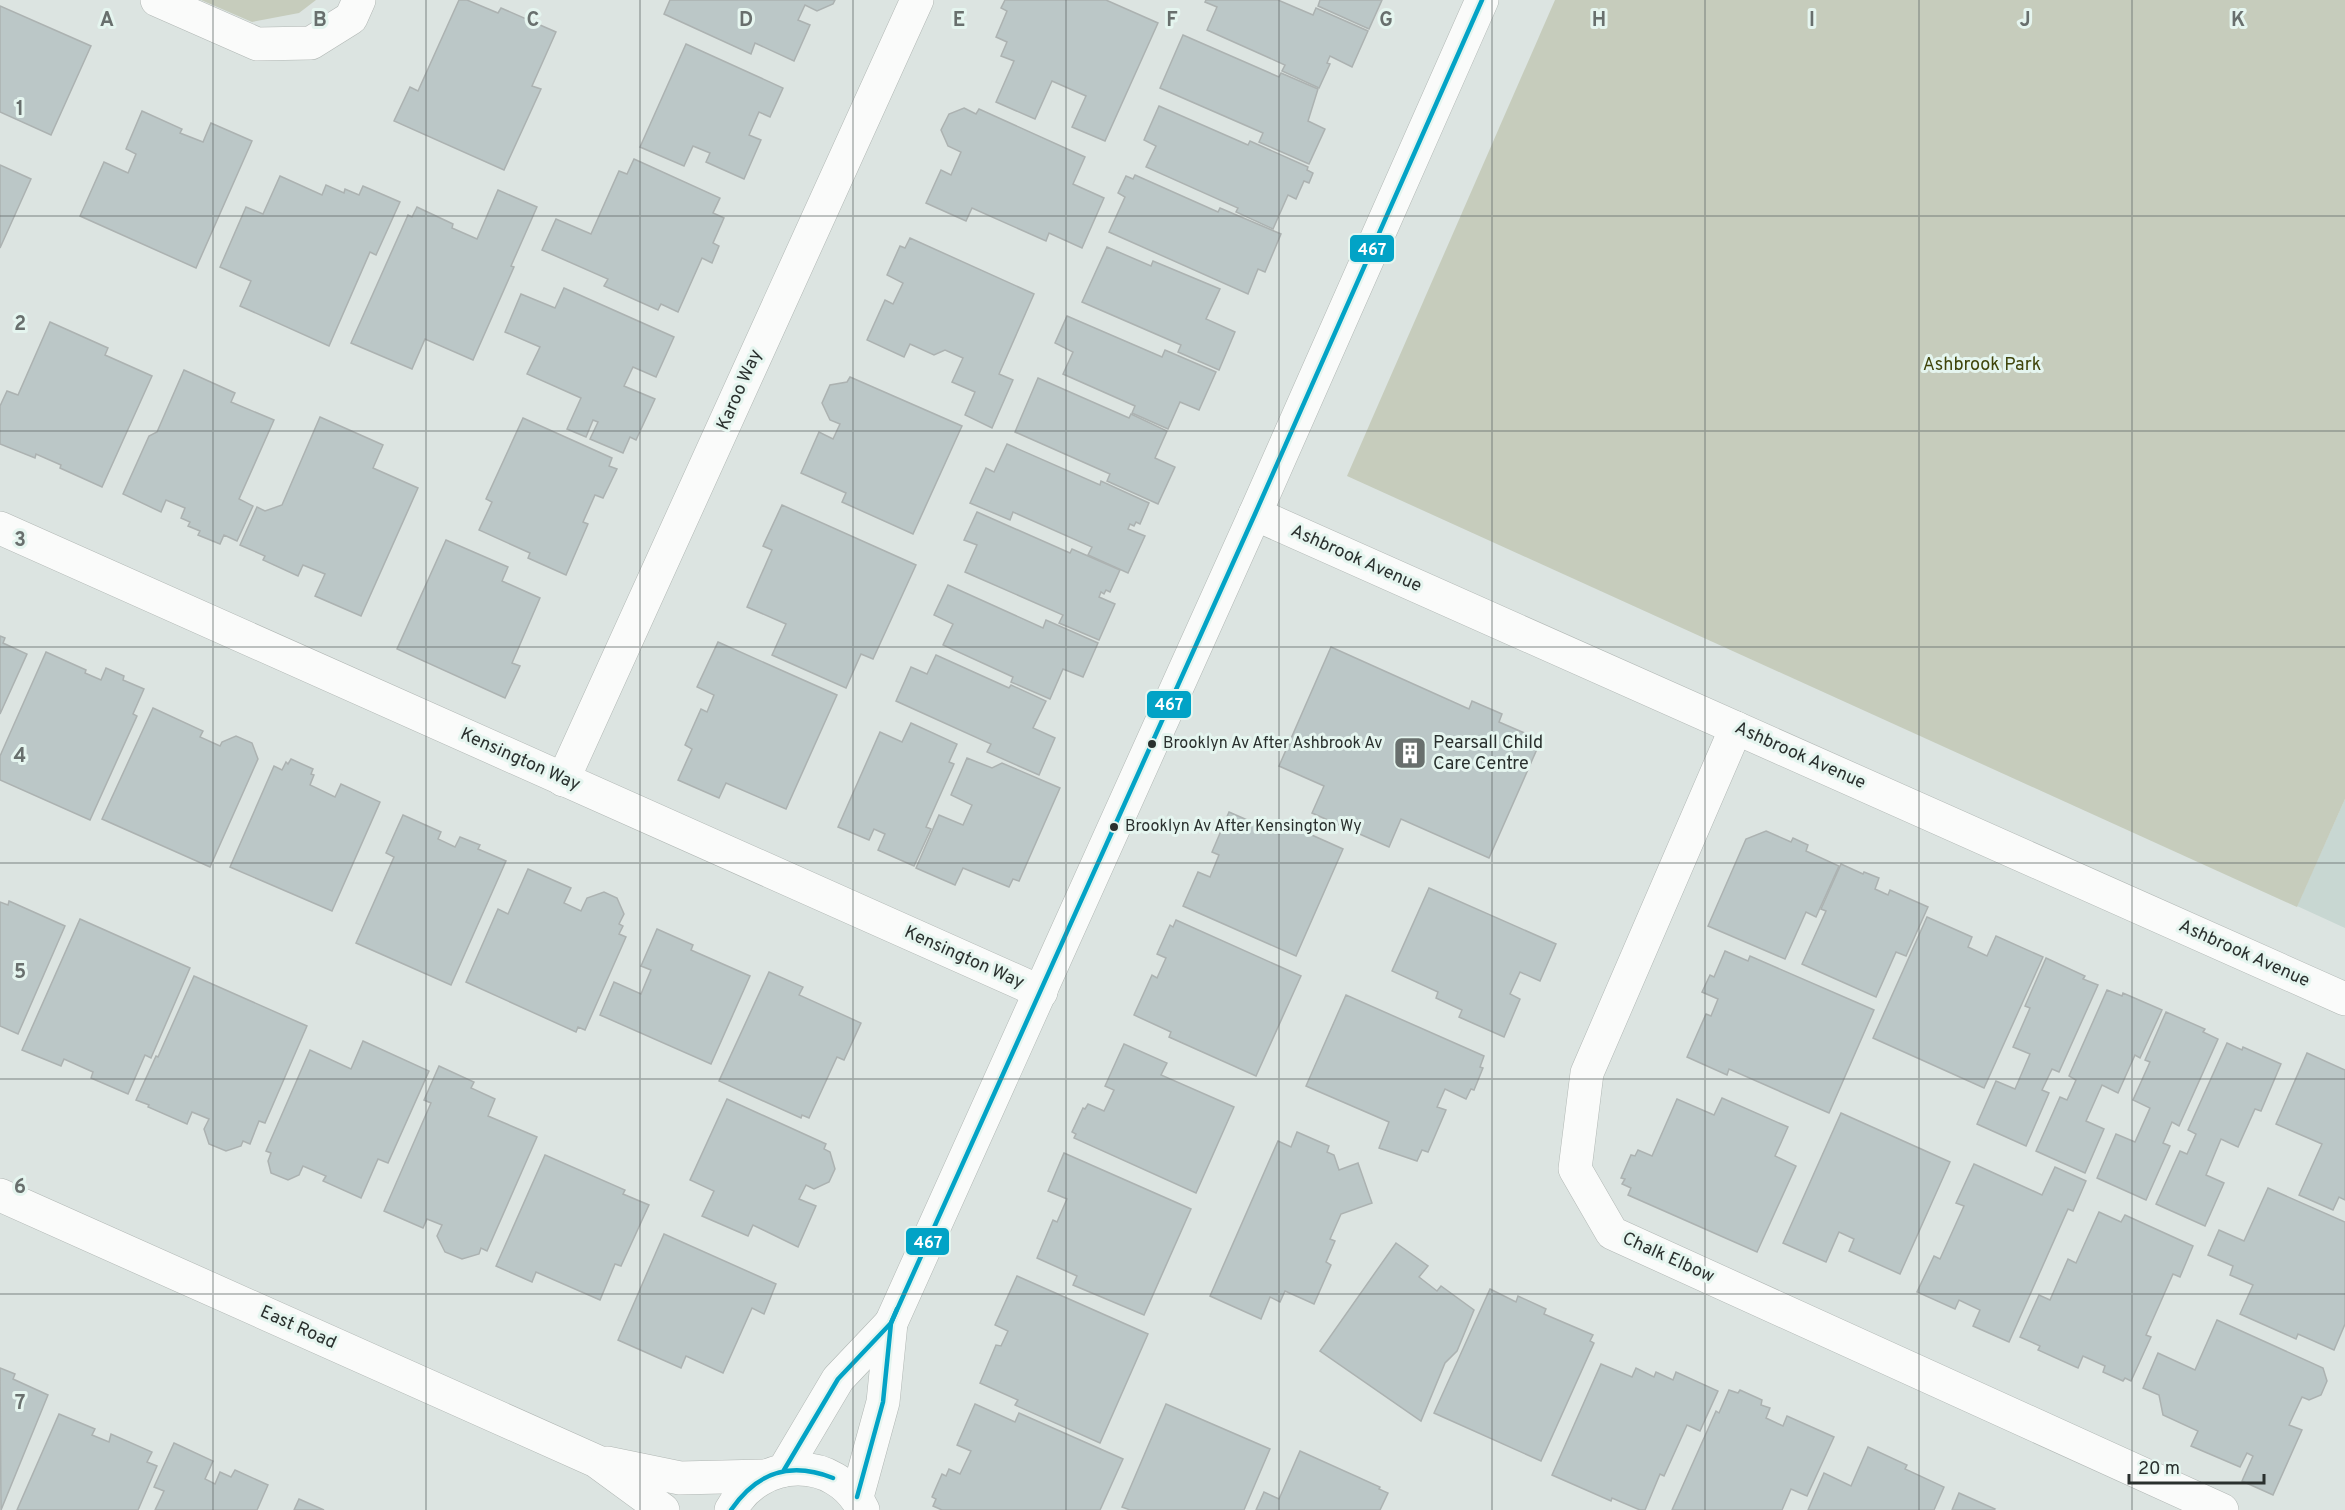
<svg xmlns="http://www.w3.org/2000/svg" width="2345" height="1510" viewBox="0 0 2345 1510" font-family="Overpass,sans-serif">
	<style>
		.built { fill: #c8d7d2 }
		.green { fill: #c6ccbc }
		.building { fill: #bbc7c7; stroke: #acb2b1; stroke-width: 1.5 }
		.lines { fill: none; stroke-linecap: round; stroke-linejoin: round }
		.street-casing { stroke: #b1b7b4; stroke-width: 34 }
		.secondary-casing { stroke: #b1b7b4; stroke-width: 34 }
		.street { stroke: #fafbfa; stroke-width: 33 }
		.secondary { stroke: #fafbfa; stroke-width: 33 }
		.bus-1-casing { stroke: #e5f5ef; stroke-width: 9 }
		.bus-1 { stroke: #02a3c6; stroke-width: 4.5 }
		.grid { fill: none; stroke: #686f6d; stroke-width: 1.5; stroke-opacity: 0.55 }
		.bus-dot { fill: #2a302e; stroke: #e5f5ef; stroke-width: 2 }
		.labels { text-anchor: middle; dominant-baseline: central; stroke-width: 6; stroke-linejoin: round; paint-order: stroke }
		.bus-label { font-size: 16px; fill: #2a302e; stroke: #e5f5ef; text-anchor: start }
		.park-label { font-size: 18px; fill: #40450b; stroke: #e5f5ef }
		.street-label { font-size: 18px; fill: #2a302e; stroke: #e5f5ef }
		.poi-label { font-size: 18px; fill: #2a302e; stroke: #e5f5ef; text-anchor: start }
		.grid-label { font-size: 20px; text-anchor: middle; font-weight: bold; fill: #686f6d; stroke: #e5f5ef; stroke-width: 6; stroke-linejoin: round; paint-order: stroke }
		.line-badge { stroke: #e5f5ef; stroke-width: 2 }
		.badge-label { font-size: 16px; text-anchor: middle; font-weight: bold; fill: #fff }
	</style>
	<rect width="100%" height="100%" fill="#dce4e1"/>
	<path class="built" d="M2345,799v129l-48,-22z"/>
	<g class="green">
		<path d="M201,0h115l-17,13 -47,9z"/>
		<path d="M1555,0h790v799l-48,108 -950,-431z"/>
	</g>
	<g class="building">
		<path d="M459,0h8l31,13 3,-5 55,24 -24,54 9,3 -37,81 -110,-49 16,-34 8,4z"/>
		<path d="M670,0h165l-2,4 -16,7 -12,-6 -7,15 12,5 -16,36 -39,-18 -4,11 -87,-40z"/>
		<path d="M1005,0h101l52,23 -53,118 -33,-14 14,-31 -34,-15 -17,38 -39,-17 18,-41 -13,-5 6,-14 -11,-5 11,-26 -6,-3z"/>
		<path d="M1206,0h72l35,15 3,-7 52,23 -16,36 -22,-11 -3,7 3,1 -11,24 -37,-17 3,-6 -78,-35 10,-23 -12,-5z"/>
		<path d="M1320,0h62l-13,29 -51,-23z"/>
		<path d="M0,6l91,40 -40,89 -51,-23z"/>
		<path d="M1183,35l96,42 2,-4 37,16 -10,32 17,8 -16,35 -50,-22 4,-9 -103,-45z"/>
		<path d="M686,44l97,44 -13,29 -11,-5 -10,23 12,5 -17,39 -38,-17 4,-9 -17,-7 -9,20 -44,-19z"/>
		<path d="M1159,106l89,39 2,-4 58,26 -1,3 6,3 -4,10 -5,-2 -8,18 -8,-4 -15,34 -37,-17 2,-4 -92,-41 10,-21 -12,-6z"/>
		<path d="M964,108l12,6 3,-5 106,48 -12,27 31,14 -22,50 -33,-15 -3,8 -74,-33 -6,13 -40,-18 15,-33 10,5 10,-23 -13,-6 -7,-16 8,-16z"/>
		<path d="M142,111l40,18 -2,4 23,9 8,-19 41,18 -56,127 -116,-52 24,-54 24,11 8,-19 -10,-5z"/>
		<path d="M634,159l86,39 -7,15 11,5 -11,25 6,3 -7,17 -10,-5 -24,54 -17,-8 -3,6 -54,-24 4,-7 -66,-29 14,-31 35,15 28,-63 8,3z"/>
		<path d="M0,165l31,14 -31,69z"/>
		<path d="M1135,175l83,37 2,-4 61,26 -16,38 -7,-3 -10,25 -139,-62 16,-35 -7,-4 8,-17 7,3z"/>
		<path d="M280,176l42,19 4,-10 18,8 1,-4 14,6 4,-9 37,16 -24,53 -6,-3 -41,94 -89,-40 11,-25 -31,-14 26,-60 17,7z"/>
		<path d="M498,190l39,17 -26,59 3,1 -41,93 -48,-21 -13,30 -61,-26 57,-128 4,2 5,-10 36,17 -1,4 25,11z"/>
		<path d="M910,238l124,56 -35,80 14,6 -21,48 -27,-13 10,-23 -23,-10 11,-24 -18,-8 -11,5 -24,-11 -6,13 -37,-17 18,-40 8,4 10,-21 -16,-8 13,-29 5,2z"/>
		<path d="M1107,247l44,19 2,-5 67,28 -14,30 29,13 -16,38 -41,-18 3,-7 -99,-43z"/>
		<path d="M564,288l110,49 -18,40 -23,-10 -9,19 31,13 -19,41 -6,-3 -7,16 -33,-14 8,-17 -5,-2 -7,17 -19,-8 14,-31 -54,-24 13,-27 -35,-15 16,-38 34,14z"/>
		<path d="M1067,316l95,41 3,-7 51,22 -17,38 -19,-8 -12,27 -36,-16 3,-7 -72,-32 10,-22 -18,-9z"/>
		<path d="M50,322l58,26 -3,7 47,21 -50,111 -42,-19 1,-3 -25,-11 -1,4 -35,-14v-38l7,-15 11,4z"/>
		<path d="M184,370l51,23 -4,9 43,18 -35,79 14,7 -16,35 -13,-6 -4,9 -22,-9 2,-4 -12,-5 2,-4 -9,-4 4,-10 -19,-8 -5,12 -38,-18 26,-58 8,-4z"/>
		<path d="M850,377l112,49 -49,108 -71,-32 4,-9 -45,-20 18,-41 14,7 7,-15 -10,-4 -8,-17 8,-18 17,-3z"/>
		<path d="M1038,378l91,40 2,-4 36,17 -12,27 20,9 -17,37 -51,-23 3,-7 -95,-42z"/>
		<path d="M320,417l63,28 -10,23 45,20 -57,128 -46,-20 10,-22 -22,-9 -5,11 -35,-16 2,-4 -25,-11 17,-38 8,4 17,-6z"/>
		<path d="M523,418l89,40 -3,8 8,3 -14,29 -8,-3 -12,27 5,2 -22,51 -38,-17 2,-5 -51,-23 13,-28 -6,-3z"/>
		<path d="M1007,444l93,41 1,-4 48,22 -9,21 -4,-2 -2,4 -4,-2 -2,5 17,7 -17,37 -40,-18 4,-8 -79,-35 -3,8 -40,-17 16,-35 8,4z"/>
		<path d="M782,505l134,60 -43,94 -12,-5 -15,34 -74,-33 14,-31 -39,-17 25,-57 -9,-4z"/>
		<path d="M977,512l93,41 2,-4 48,21 -10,22 -4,-2 -2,4 -3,-2 -2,5 16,7 -16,36 -40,-17 4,-8 -98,-43 12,-27 -13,-5z"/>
		<path d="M446,540l62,27 -6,14 38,17 -28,65 8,3 -15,32 -108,-49z"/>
		<path d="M948,585l95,43 3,-8 52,23 -15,34 -20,-8 -13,30 -39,-17 2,-5 -70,-32 10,-21 -19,-9z"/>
		<path d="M0,636l5,2 -2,5 24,11 -27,60z"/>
		<path d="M718,642l119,53 -51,114 -60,-26 -7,15 -41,-18 14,-31 -7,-4 16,-36 6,3 7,-17 -17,-8z"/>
		<path d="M1331,647l138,62 3,-8 30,13 -3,8 42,18 -52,118 -88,-39 -12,28 -77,-34 12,-27 -45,-20z"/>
		<path d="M46,652l40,18 -1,3 16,7 5,-12 18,8 -1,4 21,9 -11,25 4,2 -47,104 -90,-40v-24z"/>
		<path d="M936,655l73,33 2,-3 35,16 -13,27 22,10 -16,37 -52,-23 4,-8 -95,-43 15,-34 16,7z"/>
		<path d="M153,708l50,23 -3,6 20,9 2,-4 14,-6 16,7 6,16 -48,108 -108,-48z"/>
		<path d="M911,723l46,21 -8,18 5,2 -28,63 5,2 -17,37 -36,-16 7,-16 -11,-5 -5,11 -31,-13 42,-95 22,10z"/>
		<path d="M967,758l25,10 10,-5 58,25 -41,93 -6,-2 -4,8 -46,-19 -8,17 -39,-17 23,-53 24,10 9,-20 -21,-10z"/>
		<path d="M291,759l22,10 -2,5 3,1 -4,10 25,12 6,-13 39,18 -48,109 -102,-44 44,-101 8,4 4,-8 2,2z"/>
		<path d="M1229,812l50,22 6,-11 58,26 -47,107 -113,-50 15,-34 12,5 9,-22 -7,-3z"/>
		<path d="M403,815l38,17 -3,7 17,8 5,-10 20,8 -2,4 28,12 -55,124 -95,-42 38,-86 -8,-4z"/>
		<path d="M1766,831l25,11 2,-4 15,7 -2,6 33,15 -23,51 -10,-5 -21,47 -77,-33 38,-87z"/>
		<path d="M1841,864l22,10 1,-2 15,6 -4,11 13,6 2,-5 38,17 -22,49 -10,-4 -20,45 -74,-33 24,-53 -5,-2z"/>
		<path d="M528,869l43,19 -7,15 17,8 6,-13 17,-6 13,6 7,16 -5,10 4,2 -4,8 7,3 -41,93 -7,-3 -2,5 -110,-50 32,-73 10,5z"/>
		<path d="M1429,888l127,56 -16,37 -20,-9 -10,22 10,5 -16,38 -45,-20 3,-7 -26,-12 2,-6 -46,-21z"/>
		<path d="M9,901l56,25 -47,108 -18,-8v-124l8,3z"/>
		<path d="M1927,917l45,20 -4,10 19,9 9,-20 47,21 -59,131 -111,-50z"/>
		<path d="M80,919l110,49 -39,90 -6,-3 -17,39 -37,-16 2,-6 -29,-13 -3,7 -39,-16z"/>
		<path d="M1176,920l125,56 -45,100 -87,-39 2,-5 -37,-17 18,-40 5,3 9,-20 -9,-4 13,-29 3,2z"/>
		<path d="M657,929l36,16 -2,5 59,26 -39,88 -111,-49 14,-33 27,12 10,-24 -10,-4z"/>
		<path d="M1725,951l23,10 2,-5 124,54 -45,103 -100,-44 -2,6 -40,-18 19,-43 5,2 7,-17 -16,-7 8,-17 4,2z"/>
		<path d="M2046,958l39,18 -2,3 15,6 -39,87 -7,-3 -10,21 7,3 -23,53 -49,-22 19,-43 19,8 15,-35 -17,-7 17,-39 -5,-2z"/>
		<path d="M769,972l34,15 -4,8 62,28 -17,37 -7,-3 -28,61 -7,-3 -1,3 -82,-37z"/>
		<path d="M194,976l113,50 -42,97 -6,-2 -9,23 -7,-3 -2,5 -15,5 -17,-7 -5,-15 5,-10 -17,-7 -5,12 -39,-17 1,-2 -13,-5 20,-44 2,1z"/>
		<path d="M2107,990l15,6 1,-3 39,17 -22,48 -5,-3 -17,38 -16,-8 -16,36 18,8 -19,44 -49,-22 24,-54 7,3 9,-20 -7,-4z"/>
		<path d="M1346,995l138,61 -4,11 3,1 -9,22 -3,-1 -5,10 -21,-10 -8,18 9,3 -18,42 -6,-2 -5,11 -38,-13 10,-26 -83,-36z"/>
		<path d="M2166,1012l39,17 -2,3 15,7 -39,87 -7,-4 -9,21 7,3 -24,54 -49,-22 19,-44 19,8 15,-34 -17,-8 17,-38 -5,-2z"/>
		<path d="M363,1041l66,30 -41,92 -10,-4 -17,39 -38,-17 3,-5 -23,-10 -4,9 -11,5 -17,-7 -3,-12 3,-8 -5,-2 44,-101 41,19z"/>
		<path d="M2227,1043l15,7 1,-3 38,17 -20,47 -6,-2 -17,38 -17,-8 -15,36 18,8 -19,43 -49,-22 24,-53 7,3 9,-20 -8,-4z"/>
		<path d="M1124,1044l43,19 -6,12 73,32 -38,86 -122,-55 2,-4 -4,-2 11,-24 2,1 3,-5 16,7 10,-21 -9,-4z"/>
		<path d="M2307,1053l38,17v130l-6,-3 -6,13 -34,-15 23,-51 -46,-20z"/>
		<path d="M439,1066l35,16 -3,6 24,11 -7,17 49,21 -50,114 -6,-3 -2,6 -17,5 -17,-7 -8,-16 5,-11 -15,-6 -4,9 -39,-17 47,-108 -7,-3z"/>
		<path d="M1722,1098l66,29 -13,29 21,10 -39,86 -129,-57 3,-7 -9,-4 3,-5 -4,-1 10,-23 4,1 3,-6 14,6 25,-57 37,16z"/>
		<path d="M727,1099l99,45 -2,5 6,3 5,17 -6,13 -15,7 -8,-4 -7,14 17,7 -18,41 -45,-22 -5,11 -46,-20 12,-25 -24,-11z"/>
		<path d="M1841,1113l109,49 -50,112 -51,-23 5,-12 -15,-7 -13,30 -43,-19z"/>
		<path d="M1297,1132l32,14 -2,6 7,3 5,15 19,-7 14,40 -31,11 -11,25 5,2 -9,21 5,3 -17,39 -29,-13 -5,11 -10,-5 -9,22 -51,-23 68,-155 13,6z"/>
		<path d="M1064,1153l127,56 -47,106 -71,-30 4,-9 -40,-18 16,-38 4,2 10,-23 -19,-8z"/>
		<path d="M545,1155l80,35 -2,4 26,11 -28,61 -6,-2 -15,36 -64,-28 -4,10 -36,-16z"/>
		<path d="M1974,1164l68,31 13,-28 31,14 -13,30 -5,-2 -59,133 -36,-16 7,-16 -21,-10 -4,9 -38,-17 17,-36 6,3 24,-53 -8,-3z"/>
		<path d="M2268,1188l77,34v102l-11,26 -36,-16 -2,5 -56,-25 13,-29 -23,-10 3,-9 -25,-11 11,-25 25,11z"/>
		<path d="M2099,1212l22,10 4,-7 68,31 -13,31 -7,-3 -27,61 5,2 -20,44 -6,-3 -2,3 -20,-9 2,-6 -22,-10 -5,12 -40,-18 2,-4 -20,-9 19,-42 11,5 18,-41 8,4z"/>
		<path d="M664,1234l112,50 -12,30 -12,-6 -29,65 -37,-17 -5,12 -63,-28z"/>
		<path d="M1396,1243l32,23 -9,11 18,14 4,-5 33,24 -17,41 -12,12 -24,58 -101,-70z"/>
		<path d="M1017,1276l131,58 -48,109 -85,-38 3,-5 -38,-17 16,-38 5,1 7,-15 -13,-6z"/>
		<path d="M1490,1289l26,13 2,-6 28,13 -2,5 49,21 -3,6 4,2 -53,118 -107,-48z"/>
		<path d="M2217,1320l106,48 4,13 -6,14 -12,5 -7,-3 -13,28 13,5 -29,65 -31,-14 11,-25 -6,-3 -7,14 -49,-21 7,-15 -35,-16 -4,-20 -16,-7 15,-35 37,17z"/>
		<path d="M1601,1364l31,13 4,-9 18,9 2,-5 17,8 3,-8 42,19 -18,40 -13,-6 -23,51 -4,-2 -15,36h-5l-28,-12 -1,3 -59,-26z"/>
		<path d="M0,1368l15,6 -2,5 35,16 -47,115z"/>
		<path d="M1729,1390l9,3 2,-3 22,10 -1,5 9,3 -4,10 17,8 4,-10 47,21 -27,59 -16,-7 -9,21h-110l44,-99 3,2z"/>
		<path d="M975,1404l40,18 4,-9 104,46 -23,51h-158l-9,-4 3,-7 -4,-2 10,-23 4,2 3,-7 11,5 11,-23 -14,-6z"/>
		<path d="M1166,1404l104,45 -26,61h-114l-8,-3z"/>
		<path d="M59,1414l36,15 -3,6 17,7 2,-8 41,18 -5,10 10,4 -19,44h-121z"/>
		<path d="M174,1443l39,18 -8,18 10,5 5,-12 11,5 4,-7 33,15 -11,25h-102l9,-19 -10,-4z"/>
		<path d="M1868,1447l39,18 -2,4 39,18 -10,23h-126l16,-37 27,13z"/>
		<path d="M1300,1451l80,36 -1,2 9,4 -8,17h-124l8,-18 15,7z"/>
		<path d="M1959,1493l36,16 -1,1h-42z"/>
		<path d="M299,1499l25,11h-30z"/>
	</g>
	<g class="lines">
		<defs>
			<g id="street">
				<path d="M157,0l100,44 54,-1 40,-25 8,-18"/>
				<path d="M1255,514l1090,485"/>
				<path d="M0,528l1041,464"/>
				<path d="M1736,728l-149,345 -12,96 37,64 610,277"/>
				<path d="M563,780l354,-780"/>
			</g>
			<g id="secondary">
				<path d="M0,1195l596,266 67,49"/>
				<path d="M607,1463l73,15 84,-2"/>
				<path d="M784,1470l54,-91 53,-56"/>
				<path d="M857,1497l26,-95 8,-79 364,-809 227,-514"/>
				<path d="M731,1510c28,-53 105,-56 132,0"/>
			</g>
		</defs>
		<use href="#street" class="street-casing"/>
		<use href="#secondary" class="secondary-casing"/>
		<use href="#street" class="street"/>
		<use href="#secondary" class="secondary"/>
		<defs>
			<g id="bus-1">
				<path d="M784,1470l54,-91 53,-56 364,-809 227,-514"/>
				<path d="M857,1497l26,-95 8,-79 6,-14"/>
				<path d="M731,1510c26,-38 59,-49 102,-32"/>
			</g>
		</defs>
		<use href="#bus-1" class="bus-1-casing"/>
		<use href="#bus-1" class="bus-1"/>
	</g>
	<path class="grid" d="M213,0v1510M426,0v1510M640,0v1510M853,0v1510M1066,0v1510M1279,0v1510M1492,0v1510M1705,0v1510M1919,0v1510M2132,0v1510M0,216h2345M0,431h2345M0,647h2345M0,863h2345M0,1079h2345M0,1294h2345"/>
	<defs>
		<symbol id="building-square" viewBox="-11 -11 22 22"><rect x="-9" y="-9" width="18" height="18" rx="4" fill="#686f6d" stroke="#e5f5ef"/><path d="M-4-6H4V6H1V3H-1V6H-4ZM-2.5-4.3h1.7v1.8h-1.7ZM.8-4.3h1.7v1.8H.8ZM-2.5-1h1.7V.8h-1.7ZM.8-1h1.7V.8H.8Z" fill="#fff"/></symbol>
	</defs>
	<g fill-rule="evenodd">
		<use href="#building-square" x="1391" y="734" width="38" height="38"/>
	</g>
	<g class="bus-dot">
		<circle cx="1152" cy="744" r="5"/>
		<circle cx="1114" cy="827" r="5"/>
	</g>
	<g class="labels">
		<g class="bus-label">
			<text x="1163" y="744">Brooklyn Av After Ashbrook Av</text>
			<text x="1125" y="827">Brooklyn Av After Kensington Wy</text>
		</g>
		<g class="park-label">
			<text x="1982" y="365">Ashbrook Park</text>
		</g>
		<g class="street-label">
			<text transform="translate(740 390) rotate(-66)">Karoo Way</text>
			<text transform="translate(1356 559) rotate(24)">Ashbrook Avenue</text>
			<text transform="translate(1800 756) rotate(24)">Ashbrook Avenue</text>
			<text transform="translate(520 760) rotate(24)">Kensington Way</text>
			<text transform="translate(2244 954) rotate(24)">Ashbrook Avenue</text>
			<text transform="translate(964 958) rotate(24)">Kensington Way</text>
			<text transform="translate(1668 1258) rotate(24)">Chalk Elbow</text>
			<text transform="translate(298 1328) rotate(24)">East Road</text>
		</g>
		<g class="poi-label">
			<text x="1433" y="743">Pearsall Child<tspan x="1433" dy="21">Care Centre</tspan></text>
		</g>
	</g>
	<g class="grid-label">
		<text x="107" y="26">A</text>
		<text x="320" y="26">B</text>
		<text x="533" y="26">C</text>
		<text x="746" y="26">D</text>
		<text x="959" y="26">E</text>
		<text x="1172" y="26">F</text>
		<text x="1386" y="26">G</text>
		<text x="1599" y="26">H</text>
		<text x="1812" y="26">I</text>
		<text x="2025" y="26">J</text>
		<text x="2238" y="26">K</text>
		<text x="20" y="115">1</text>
		<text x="20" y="330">2</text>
		<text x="20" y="546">3</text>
		<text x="20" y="762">4</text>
		<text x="20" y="978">5</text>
		<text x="20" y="1193">6</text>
		<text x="20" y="1409">7</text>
	</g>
	<g class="line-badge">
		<rect x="1349" y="234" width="46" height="29" rx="6" fill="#02a3c6"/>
		<rect x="1146" y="690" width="46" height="29" rx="6" fill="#02a3c6"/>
		<rect x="905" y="1227" width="45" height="29" rx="6" fill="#02a3c6"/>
	</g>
	<g class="badge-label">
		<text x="1372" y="255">467</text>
		<text x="1169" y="710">467</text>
		<text x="928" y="1248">467</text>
	</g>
	<path d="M2129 1474v9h135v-9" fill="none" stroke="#2a302e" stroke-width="3"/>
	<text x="2138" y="1474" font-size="18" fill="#2a302e" stroke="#e5f5ef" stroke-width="4.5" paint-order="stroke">20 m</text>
</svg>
